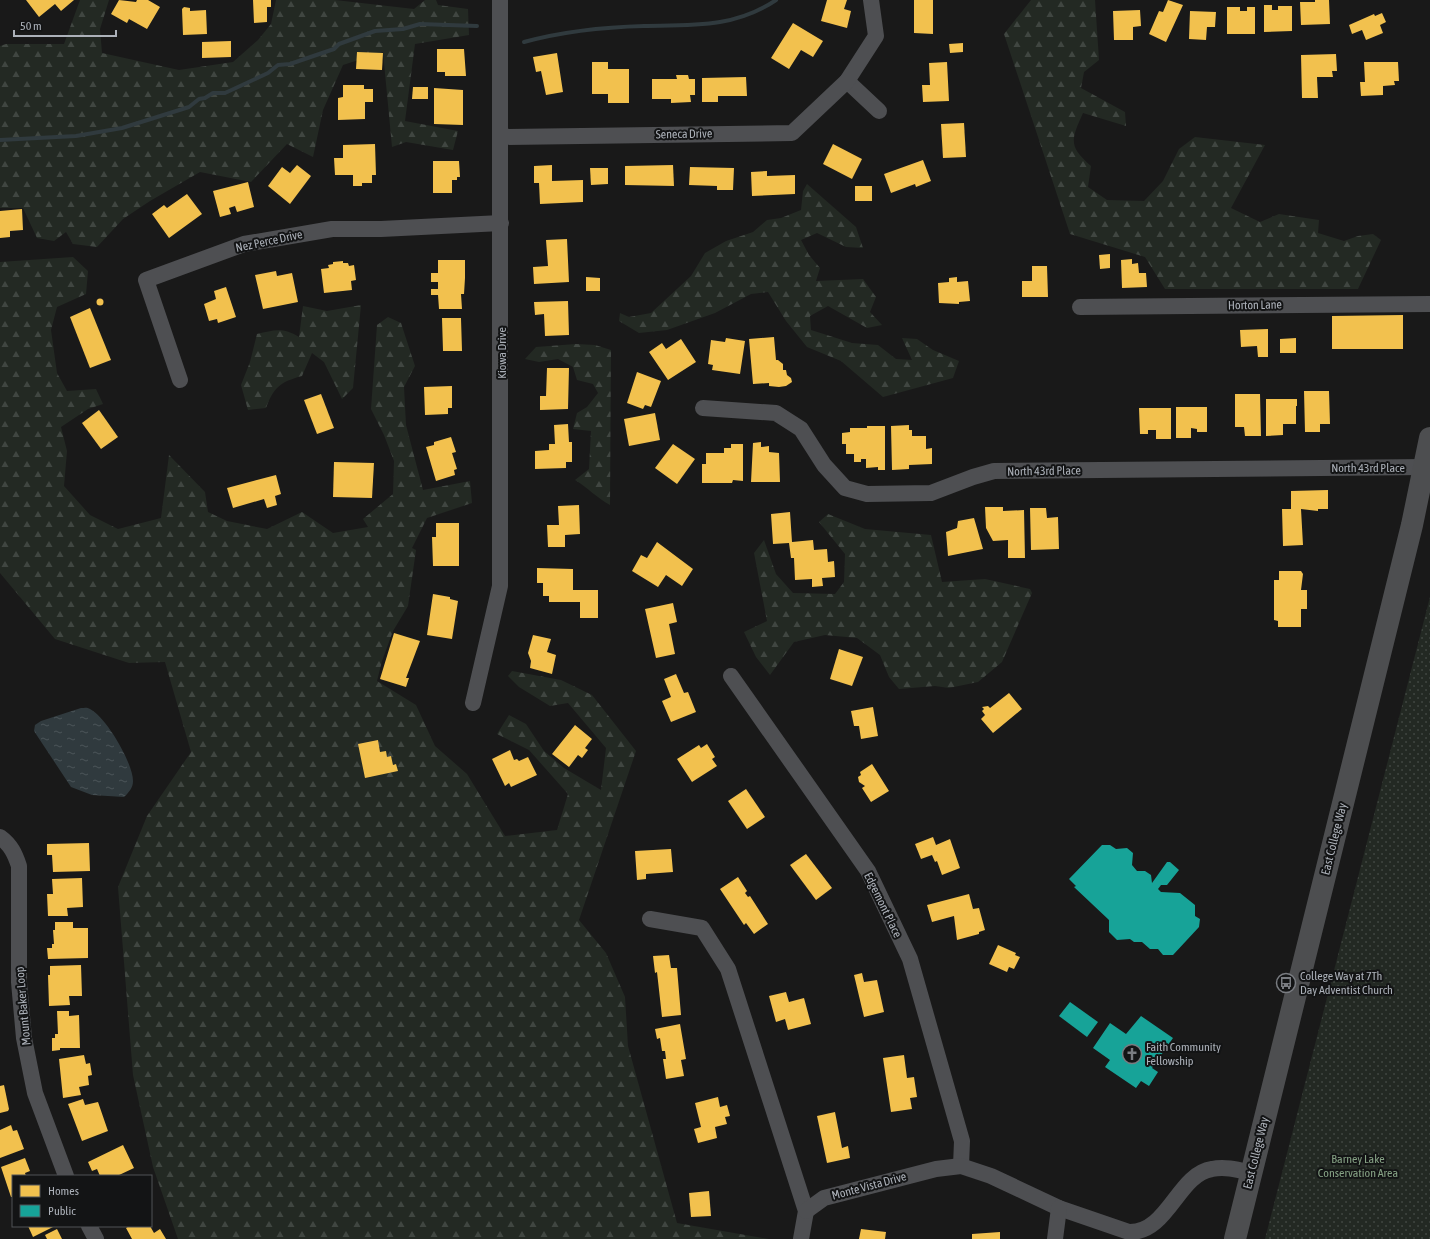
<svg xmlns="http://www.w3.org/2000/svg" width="1430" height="1239" viewBox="0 0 1430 1239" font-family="'Asap Condensed',sans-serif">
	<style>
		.forest { fill: url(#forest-firs) }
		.park { fill: url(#park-dots) }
		.water { fill: url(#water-ripples) }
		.homes { fill: #f2c14e }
		.public { fill: #17a398 }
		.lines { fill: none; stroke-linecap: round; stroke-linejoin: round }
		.stream { stroke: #303a3e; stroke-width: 4 }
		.street { stroke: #4e4f52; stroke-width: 16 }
		.secondary { stroke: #4d4e50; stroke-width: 22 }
		.labels { text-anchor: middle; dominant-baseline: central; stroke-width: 4; stroke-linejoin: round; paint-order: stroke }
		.street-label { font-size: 12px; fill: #acb1b9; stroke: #131415 }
		.poi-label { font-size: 12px; fill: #acb1b9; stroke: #131415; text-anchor: start }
		.park-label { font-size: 12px; fill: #86a285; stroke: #131415 }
	</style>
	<defs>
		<pattern id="forest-firs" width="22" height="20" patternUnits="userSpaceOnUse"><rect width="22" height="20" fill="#232923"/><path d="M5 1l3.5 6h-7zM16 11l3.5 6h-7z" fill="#404641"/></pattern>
		<pattern id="park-dots" width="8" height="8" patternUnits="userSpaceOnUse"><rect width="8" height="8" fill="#232923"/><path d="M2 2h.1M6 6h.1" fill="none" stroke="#404641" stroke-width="1.8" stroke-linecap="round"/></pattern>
		<pattern id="water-ripples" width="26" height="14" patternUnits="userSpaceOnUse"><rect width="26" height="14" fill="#303a3e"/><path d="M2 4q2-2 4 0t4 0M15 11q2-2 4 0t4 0" fill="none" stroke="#4b5458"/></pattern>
	</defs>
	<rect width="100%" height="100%" fill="#191919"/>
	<g class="forest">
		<path d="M80,0h29l-9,29 2,24 77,17 54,-8 25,-22 13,-16 5,-24h59l79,9 11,-9h11l2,5 30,4 1,26 -54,9 -10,77 53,10 -5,19 -47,-8 -14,5 -9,-95 -40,13 -20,45 -10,47 -26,-13 -36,38 -51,-10 -50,29 -27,18 -26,28 -24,-3 -7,-12 -12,9 -17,-3 -14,-30h-23v-162l6,-2h58z"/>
		<path d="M1031,0h64l4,60 -15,12 -3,16 44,24 1,14 -43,-13c-12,27 -15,33 8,53l-3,21 19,13 37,1 19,-20 16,-32 16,-12 70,8 -34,63 29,14 19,-8 40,6 -1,13 26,8 14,-5 15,-2 8,6 -23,49h-193l-20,-32 -75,-23 -66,-200z"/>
		<path d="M807,184l49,43 7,21 -17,-1 -29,-14 -16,7 8,15 11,13 -4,13 47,-2 13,18 -6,15 12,13 -15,3 -39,-22 -18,10 1,14 41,13 26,2 18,14 16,1 -10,-22 15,1 16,11 26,11 -6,17 -70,19 -42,-36 -34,-14 -21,-26 -18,-29 -17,2 -36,19 -48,17 -28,3 -20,-12 1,-8 9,4 22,-4 40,-37 14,-23 21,-12 27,-9 14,-12 14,-2 20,-8 2,-19z"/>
		<path d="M73,257l15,14 -2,23 -29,13 -6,23 6,43 10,18 29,-2 7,15 -15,5 -27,18 6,24 -3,35 26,29 28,14 43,-11 8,-63 36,37 3,20 19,9 40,8 35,-17 31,21 35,-6 -5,-8 30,-25 1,-33 -10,-26 -13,-26 6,-84 11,-8 13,6 14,43 -11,21 2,38 17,65 47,-9 2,22 -45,15 -15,30 4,2 -8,56 -15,25 -11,30 -5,20 39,24 19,41 32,28 38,62 52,-6 11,-36 -39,-44 -32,-16 12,-19 17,9 18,27 20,17 37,22 5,-42 -38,-45 -18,3 -31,-19 -11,-11 4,-5 49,9 31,15 44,56 -57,169 27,33 19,44 3,49 49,177 92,16h-591l-25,-72 -20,-92 -15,-188 29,-71 44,-64 -26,-90 -36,1 -74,-24 -55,-66v-311z"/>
		<path d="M361,305l-8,83 -11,11 -18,-37 -12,-9 -10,23c-22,6 -28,11 -36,32l-18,2 -7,-25 9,-23 7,-28c17,-4 26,-7 42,3l4,-31 24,5z"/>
		<path d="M576,344l19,1 16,5 -1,155c-13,-7 -22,-17 -35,-25l14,-11 2,-38 -18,-2 4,-16 10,-6 11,-14 -5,-9 -16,-4 -4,-13 -15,-8 -19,3 -14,-3 11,-12z"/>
		<path d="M828,514l37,15 66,6 11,47 43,-3 45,10 2,4 -30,69 -24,20 -29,6 -14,-2 -36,3 -10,-12 -9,-22 -23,-17 -32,-3 -31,7 -24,33 -14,-18 -12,-25 23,-11 -13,-68 10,-13 12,34 17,19 42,1 9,-12 1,-28 -26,-32z"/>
	</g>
	<path class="park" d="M1430,597v642h-165z"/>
	<path class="water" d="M81,708c3,0 6,-1 9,1 16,8 43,54 43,72 0,7 -4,11 -9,16l-32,-2 -21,-8 -37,-56 1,-6 6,-4z"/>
	<g class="homes">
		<path d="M26,0h48l-13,11 -6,-7 -16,13z"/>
		<path d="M119,0l17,2 1,-2h11l12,7 -13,22 -18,-10 -2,4 -16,-9z"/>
		<path d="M253,0h18v7h-4v15l-13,1z"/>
		<path d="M827,0h20l-3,9 7,2 -4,17 -26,-7z"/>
		<path d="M914,0h19v34l-19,-1z"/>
		<path d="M1168,0l15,5 -17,37 -17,-8 10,-23 4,1z"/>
		<path d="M1315,0h14l1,24 -29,1 -1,-23h15z"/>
		<path d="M1264,5h8v5h6v-4h14v25l-28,1z"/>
		<path d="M184,7l6,1v3l16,-1 1,24 -24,1 -1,-26z"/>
		<path d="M1227,7h13v4h7v-4h8v27h-28z"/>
		<path d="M1140,10l1,16 -8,1v13h-19l-1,-29z"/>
		<path d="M1190,11l26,1 -1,15h-8l-1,13 -17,-1z"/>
		<path d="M1382,13l4,9 -6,3 3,8 -17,7 -4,-10 -10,4 -3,-9 25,-11 1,2z"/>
		<path d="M793,23l30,18 -10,16 -12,-7 -12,19 -18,-11z"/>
		<path d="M231,41v16l-29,1v-16z"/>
		<path d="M963,43v9l-13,1 -1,-9z"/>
		<path d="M437,49h27l2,27h-21v-4h-8z"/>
		<path d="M357,52l26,1 -1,17 -26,-1z"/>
		<path d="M557,53l6,39 -17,3 -5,-24 -5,1 -3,-15z"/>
		<path d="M1336,54l1,17h-5l1,6h-16l1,21h-16l-1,-43z"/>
		<path d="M592,62h16v7h21v34h-21v-9h-16z"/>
		<path d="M947,62l2,39 -26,1 -1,-17h8l-1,-22z"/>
		<path d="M1364,62h34l1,19h-5l1,4 -12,1v9l-22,1 -1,-14h5z"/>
		<path d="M676,75h12l1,4h6v16h-5l1,7 -20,1v-4h-19v-20h25z"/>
		<path d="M746,77l1,19h-29v6h-16v-24z"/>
		<path d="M343,85h21v4h9v13h-8v17l-27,1v-22l5,-1z"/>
		<path d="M413,87h15v12h-16z"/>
		<path d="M434,88l29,2v35l-29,-1z"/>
		<path d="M964,123l2,34 -23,1 -2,-34z"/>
		<path d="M375,144l1,31h-4v8h-10v3h-9v-11h-18l-1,-17h9v-13z"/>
		<path d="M833,144l29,15 -10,20 -29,-15z"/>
		<path d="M923,160l8,21 -15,6 -1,-3 -24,9 -7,-19z"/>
		<path d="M433,161h26l1,16h-3v3h-5v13h-19z"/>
		<path d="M297,165l14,11 -21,28 -22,-18 14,-19 8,6z"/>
		<path d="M552,165v16l31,-1v22l-43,2 -1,-21h-5v-17z"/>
		<path d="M673,165l1,21 -49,-1v-19z"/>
		<path d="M690,167l44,1 -1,22h-16v-4l-28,-1z"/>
		<path d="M590,168h18v16l-17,1z"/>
		<path d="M767,171v5l28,-1v19l-43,2 -1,-24z"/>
		<path d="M248,182l6,25 -17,5 -2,-6 -6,2 2,6 -11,3 -7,-26z"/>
		<rect x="855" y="186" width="17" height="15"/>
		<path d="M187,194l15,20 -33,24 -17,-24 12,-9 3,3z"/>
		<path d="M22,209l1,21 -13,1v6l-10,1v-27z"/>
		<path d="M567,239l2,43 -35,2 -1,-17 15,-1 -2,-26z"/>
		<path d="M1110,254v14l-10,1 -1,-14z"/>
		<path d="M1132,259v5l6,-1 1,10h7l1,14 -25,1 -1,-28z"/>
		<path d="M438,260h27v18l-1,16h-3l1,15h-23l-1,-14h-7v-6h7v-7h-7v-9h7z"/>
		<path d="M343,261v2h5l1,3 5,-1 2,15 -5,1 1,9 -28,3 -3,-24 8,-1 -1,-3 5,-1v-2z"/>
		<path d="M1032,266h15l1,31h-26v-16h10z"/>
		<path d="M276,271l1,5 15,-3 6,29 -35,7 -8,-34z"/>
		<path d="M586,277l14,1v13h-14z"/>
		<path d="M957,277v5l11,-1 2,20 -11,1v2l-20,-1 -1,-20 11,-1v-4z"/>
		<path d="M226,287l10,30 -18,6 -1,-4 -8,2 -5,-17 12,-5 -2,-8z"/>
		<circle cx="100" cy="302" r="3.5"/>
		<path d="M568,301l1,34 -24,1 -1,-22 -9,1 -1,-13z"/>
		<path d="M90,308l21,52 -21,8 -20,-51z"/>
		<path d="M1403,315v34h-71v-33z"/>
		<path d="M442,318h19l1,33h-19z"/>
		<path d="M1268,329v28h-10l-1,-11 -16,1 -1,-17z"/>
		<path d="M774,337l2,23h2l5,4v6h3l1,5 4,3 1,4 -6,4 -7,1 -10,-1v-3l-16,1 -4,-45z"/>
		<path d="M726,338l19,3 -5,33 -28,-4 1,-5 -5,-1 3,-24 14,2z"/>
		<path d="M1296,338v15h-16v-14z"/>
		<path d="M681,339l15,23 -28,18 -19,-28 13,-9 4,6z"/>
		<path d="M547,368h22l-1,41 -28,1v-14h6z"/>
		<path d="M637,372l24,9 -10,26 -6,-2 -2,4 -16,-6z"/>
		<path d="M452,386v22h-4v6l-23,1 -1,-28z"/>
		<path d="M1304,391h25l1,33h-10v8h-15z"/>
		<path d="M321,394l13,34 -17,6 -13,-34z"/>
		<path d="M1235,394h25l1,42h-16l-1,-9h-9z"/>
		<path d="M1266,399h31v7h-1v18h-13v11l-17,1z"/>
		<path d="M1176,407h31v25h-10v-3l-6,-1v10h-15z"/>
		<path d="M1139,408h32v31h-15v-9h-8v4h-8z"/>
		<path d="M99,410l19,27 -17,12 -19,-26z"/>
		<path d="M655,413l5,27 -31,6 -5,-27z"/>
		<path d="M568,424l1,18h3v20h-6v6l-31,1v-18l14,-1v-6h6l-1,-19z"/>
		<path d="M909,425v5h3v6h14v13l6,-1v16l-23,1v4l-17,1 -1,-44z"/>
		<path d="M867,426h18v44h-7v-3l-12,1v-9h-5v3h-7v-8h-8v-10h-4v-11l8,-1v-4h17z"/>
		<path d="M451,437l5,15 -4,1 5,16 -3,1 1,5 -19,6 -10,-34 8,-2v-3z"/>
		<path d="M761,442v5l8,-1v6l10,1 1,29h-29l2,-39z"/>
		<path d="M673,444l22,15 -18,25 -22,-16z"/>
		<path d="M731,444h12v37l-10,-1 -1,3h-30v-19h4v-11h18v-5h7z"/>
		<path d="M334,462l40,1 -2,35 -39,-1z"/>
		<path d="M276,475l5,19 -6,2 2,9 -10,3 -3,-9 -31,9 -6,-20z"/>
		<path d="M1328,490v19h-10v2l-17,-2 2,36 -20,1 -1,-37h9v-18z"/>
		<path d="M579,505l1,29 -15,1v12h-17l-1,-22h12l-1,-19z"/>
		<path d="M985,507h18v4l21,-1 1,48h-17v-18l-15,1 -7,-13z"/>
		<path d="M1030,508h16l1,10 11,-1 1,32 -28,1z"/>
		<path d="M790,512l2,30 21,-2 1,10 13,-1 1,13 6,-1 1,16 -13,1 1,8 -11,1v-8l-17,1 -1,-22h-3l-2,-15 -16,1 -2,-30z"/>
		<path d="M974,518l9,31 -35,7 -2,-24 11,-4 1,-7z"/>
		<path d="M436,523h23v43h-26l-1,-29h4z"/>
		<path d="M657,542l36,27 -11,17 -16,-11 -8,12 -26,-16 9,-16 6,3z"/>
		<path d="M537,568l36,1v21h25v28h-18v-16h-31v-6h-6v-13h-6z"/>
		<path d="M1279,571h22l2,3 -2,16h6v19h-6v18h-23v-6l-4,-1v-40h5z"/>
		<path d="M433,594l17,3v2l8,2 -6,38 -25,-4z"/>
		<path d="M673,603l4,19 -8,2 6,30 -19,4 -11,-49z"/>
		<path d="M394,633l26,8 -14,37h3l-3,9 -26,-8z"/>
		<path d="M533,635l18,4 -4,13 9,3 -4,19 -22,-6 1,-7 -3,-8z"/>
		<path d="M839,649l24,8 -11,29 -22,-7z"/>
		<path d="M676,674l8,19 4,-1 8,20 -25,10 -9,-21 9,-4 -7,-18z"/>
		<path d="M1009,693l13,16 -29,24 -12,-14 4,-4 -3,-4 2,-2 -2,-2 6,-1 2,2z"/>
		<path d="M873,707l5,29 -17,3 -2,-13h-5l-3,-15z"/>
		<path d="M575,725l17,14 -7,9 3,2 -6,8 -4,-3 -9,12 -17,-13z"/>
		<path d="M378,740l2,12 6,-1 1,6 4,-1 2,9 3,-1 2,7 -33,7 -7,-34z"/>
		<path d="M707,744l8,13 -3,2 5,7 -25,16 -15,-23 22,-14 2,3z"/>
		<path d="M510,750l4,10 3,-1 2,2 9,-4 9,18 -26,12 -2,-4 -4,3 -13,-27z"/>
		<path d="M872,764l17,27 -18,11 -9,-14 3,-2 -6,-4 -1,-5 3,-2 -1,-3z"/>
		<path d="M746,789l19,28 -18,12 -19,-28z"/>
		<path d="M933,837l3,8 14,-6 10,29 -18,7 -5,-14 -2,1 -3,-7 -11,4 -6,-15z"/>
		<path d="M89,843l1,28 -37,1 -1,-17h-5v-11z"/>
		<path d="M671,849l2,23 -27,2v5l-9,1 -2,-29z"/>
		<path d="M806,854l26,34 -16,12 -26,-35z"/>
		<path d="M738,877l9,14 -2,2 3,4 2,-1 18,28 -14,10 -8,-11 -2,2 -24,-36z"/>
		<path d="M82,878l1,29 -16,1 1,8h-20l-1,-22h6l-1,-15z"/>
		<path d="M969,894l4,15 6,-1 6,22 -6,2v2l-22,6 -3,-24 -22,6 -5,-17z"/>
		<path d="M55,922h18v6h15v30l-40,1 -1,-11h5v-4h2l-1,-14h2z"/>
		<path d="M998,945l18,8 -1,2 5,2 -6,12 -5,-2 -2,5 -18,-8z"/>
		<path d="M669,955l2,13h6l4,47 -19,2 -5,-45 -2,1 -2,-17z"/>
		<path d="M81,965l1,31h-13l1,9 -21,1 -1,-31h2v-9z"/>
		<path d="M862,973l2,9 13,-2 7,32 -20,5 -10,-42z"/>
		<path d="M786,992l3,10 15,-4 7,26 -23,6 -3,-11 -9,3 -7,-26z"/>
		<path d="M57,1011h12v5l10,-1 1,33h-20v2l-8,1v-13h3v-4h3z"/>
		<path d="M680,1024l6,35 -5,1 3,16 -18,3 -3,-20h3l-1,-8h-3l-2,-13 -3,1 -2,-10z"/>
		<path d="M84,1055l2,9 4,-1 2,12 -4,1 1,9 -10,2 2,8 -18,3 -4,-39z"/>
		<path d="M904,1055l3,23 7,-1 3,20 -7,1 2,11 -21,3 -8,-54z"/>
		<path d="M4,1085l5,24 -1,2 -8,2v-27z"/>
		<path d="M718,1097l2,10 7,-2 3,11 -5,1 2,7 -12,3 2,11 -19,5 -4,-14 7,-2 -6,-24z"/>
		<path d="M83,1099l2,6 13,-3 10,29 -26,10 -14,-37z"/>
		<path d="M835,1112l7,36 6,-2 2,12 -23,5 -10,-47z"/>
		<path d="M11,1125l2,6 4,-1 7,19 -24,9v-28z"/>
		<path d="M123,1145l11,23 -17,8h-17l-3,-7 -5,2 -4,-9z"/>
		<path d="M25,1158l5,13 -5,2 1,3h-13v21h-2l-10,-30z"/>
		<path d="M709,1191l2,25 -20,1 -2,-24z"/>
		<path d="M28,1226h27l-22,11z"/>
		<path d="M129,1226h21l4,7 6,-4 6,10h-34l-6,-11z"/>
		<path d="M57,1229l5,10h-15l-2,-4z"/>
		<path d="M861,1229l25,3 -1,7h-26z"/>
		<path d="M1000,1232v7h-28v-5z"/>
	</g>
	<g class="public">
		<path d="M1102,845h8l6,4 11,-1 6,5 -1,12 5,6h8l6,4 1,8 15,-21h3l9,8 -12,15h-6l-3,4 3,3 19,1 15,12v11l5,3 -1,8 -26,28h-10l-5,-6h-8l-8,-7h-8l-4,-3 -13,1 -8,-8v-12l-35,-33 2,-1 -7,-7z"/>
		<path d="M1070,1002l28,20 -11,15 -28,-21z"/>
		<path d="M1141,1016l32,22 -21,30 6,4 -9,14 -8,-5 -5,7 -31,-21 5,-7 -17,-12 17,-25 16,11z"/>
	</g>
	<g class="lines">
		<g class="stream">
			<path d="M524,42c37,-10 81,-15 120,-16 48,-1 91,2 132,-26"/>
			<path d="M0,140l76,-4 46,-8 67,-21 10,-8 6,-1 8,-5h12l43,-20 10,-8 12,-1 44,-15 5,-5 36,-13 28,-2 17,-5 57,2"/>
		</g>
		<g class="street">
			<path d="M847,81l32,30"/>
			<path d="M500,137l292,-4 55,-52 29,-45 -5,-36"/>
			<path d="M1080,307l350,-3"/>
			<path d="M180,380l-34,-100 98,-36 88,-15h49l120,-6"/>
			<path d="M703,408l73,5 25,16 23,36 21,23 22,6 64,-1 42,-16 21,-6 431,-4"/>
			<path d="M731,676l137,195 42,88 52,182 -1,25"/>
			<path d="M473,703l27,-117v-586"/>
			<path d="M0,837c11,8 15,17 19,29v116l5,56 11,55 31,83"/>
			<path d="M650,919l52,9 26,41 78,242 -5,28"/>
			<path d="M806,1211l18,-13 112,-29 25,-3 30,10 68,32 70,24c39,1 49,-58 83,-63 13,-3 27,1 40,4"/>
			<path d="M89,1226l7,13"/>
			<path d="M1055,1239l4,-31"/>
		</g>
		<path class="secondary" d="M1235,1239l177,-714 18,-87"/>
	</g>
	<defs>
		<symbol id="bus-ring" viewBox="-11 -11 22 22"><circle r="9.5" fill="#131415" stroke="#797c81" stroke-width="1.5"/><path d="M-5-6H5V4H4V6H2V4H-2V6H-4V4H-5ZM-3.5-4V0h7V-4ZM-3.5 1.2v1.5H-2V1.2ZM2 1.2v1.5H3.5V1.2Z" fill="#797c81"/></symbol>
		<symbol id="church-ring" viewBox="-11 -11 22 22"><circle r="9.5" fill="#131415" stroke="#797c81" stroke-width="1.5"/><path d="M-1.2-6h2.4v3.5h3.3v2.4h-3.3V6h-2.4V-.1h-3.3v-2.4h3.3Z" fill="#797c81"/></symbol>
	</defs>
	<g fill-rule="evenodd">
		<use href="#bus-ring" x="1275" y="972" width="22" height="22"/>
		<use href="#church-ring" x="1121" y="1043" width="22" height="22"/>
	</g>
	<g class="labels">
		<g class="street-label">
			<text transform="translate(684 134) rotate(-1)">Seneca Drive</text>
			<text transform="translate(269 241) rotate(-12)">Nez Perce Drive</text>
			<text transform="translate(1255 305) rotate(-1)">Horton Lane</text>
			<text transform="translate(502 353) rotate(-90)">Kiowa Drive</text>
			<text x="1368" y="468">North 43rd Place</text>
			<text transform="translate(1044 471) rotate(-1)">North 43rd Place</text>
			<text transform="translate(1334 839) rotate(-76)">East College Way</text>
			<text transform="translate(883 905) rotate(64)">Edgemont Place</text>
			<text transform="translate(23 1006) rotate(-95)">Mount Baker Loop</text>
			<text transform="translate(1256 1153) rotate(-76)">East College Way</text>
			<text transform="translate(869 1186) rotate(-15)">Monte Vista Drive</text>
		</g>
		<g class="poi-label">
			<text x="1300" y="976">College Way at 7Th<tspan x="1300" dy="14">Day Adventist Church</tspan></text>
			<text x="1146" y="1047">Faith Community<tspan x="1146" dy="14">Fellowship</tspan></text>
		</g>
		<g class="park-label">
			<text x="1358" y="1159">Barney Lake<tspan x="1358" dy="14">Conservation Area</tspan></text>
		</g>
	</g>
	<rect x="12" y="1175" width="140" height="52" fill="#131415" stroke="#505357"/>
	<rect x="20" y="1185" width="20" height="12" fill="#f2c14e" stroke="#505357"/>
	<text x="48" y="1195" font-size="12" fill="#acb1b9">Homes</text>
	<rect x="20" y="1205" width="20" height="12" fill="#17a398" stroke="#505357"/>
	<text x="48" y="1215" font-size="12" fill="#acb1b9">Public</text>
	<path d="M14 30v6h102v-6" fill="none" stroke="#acb1b9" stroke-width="2"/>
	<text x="20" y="30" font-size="12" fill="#acb1b9" stroke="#131415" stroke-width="3" paint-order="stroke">50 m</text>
</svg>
